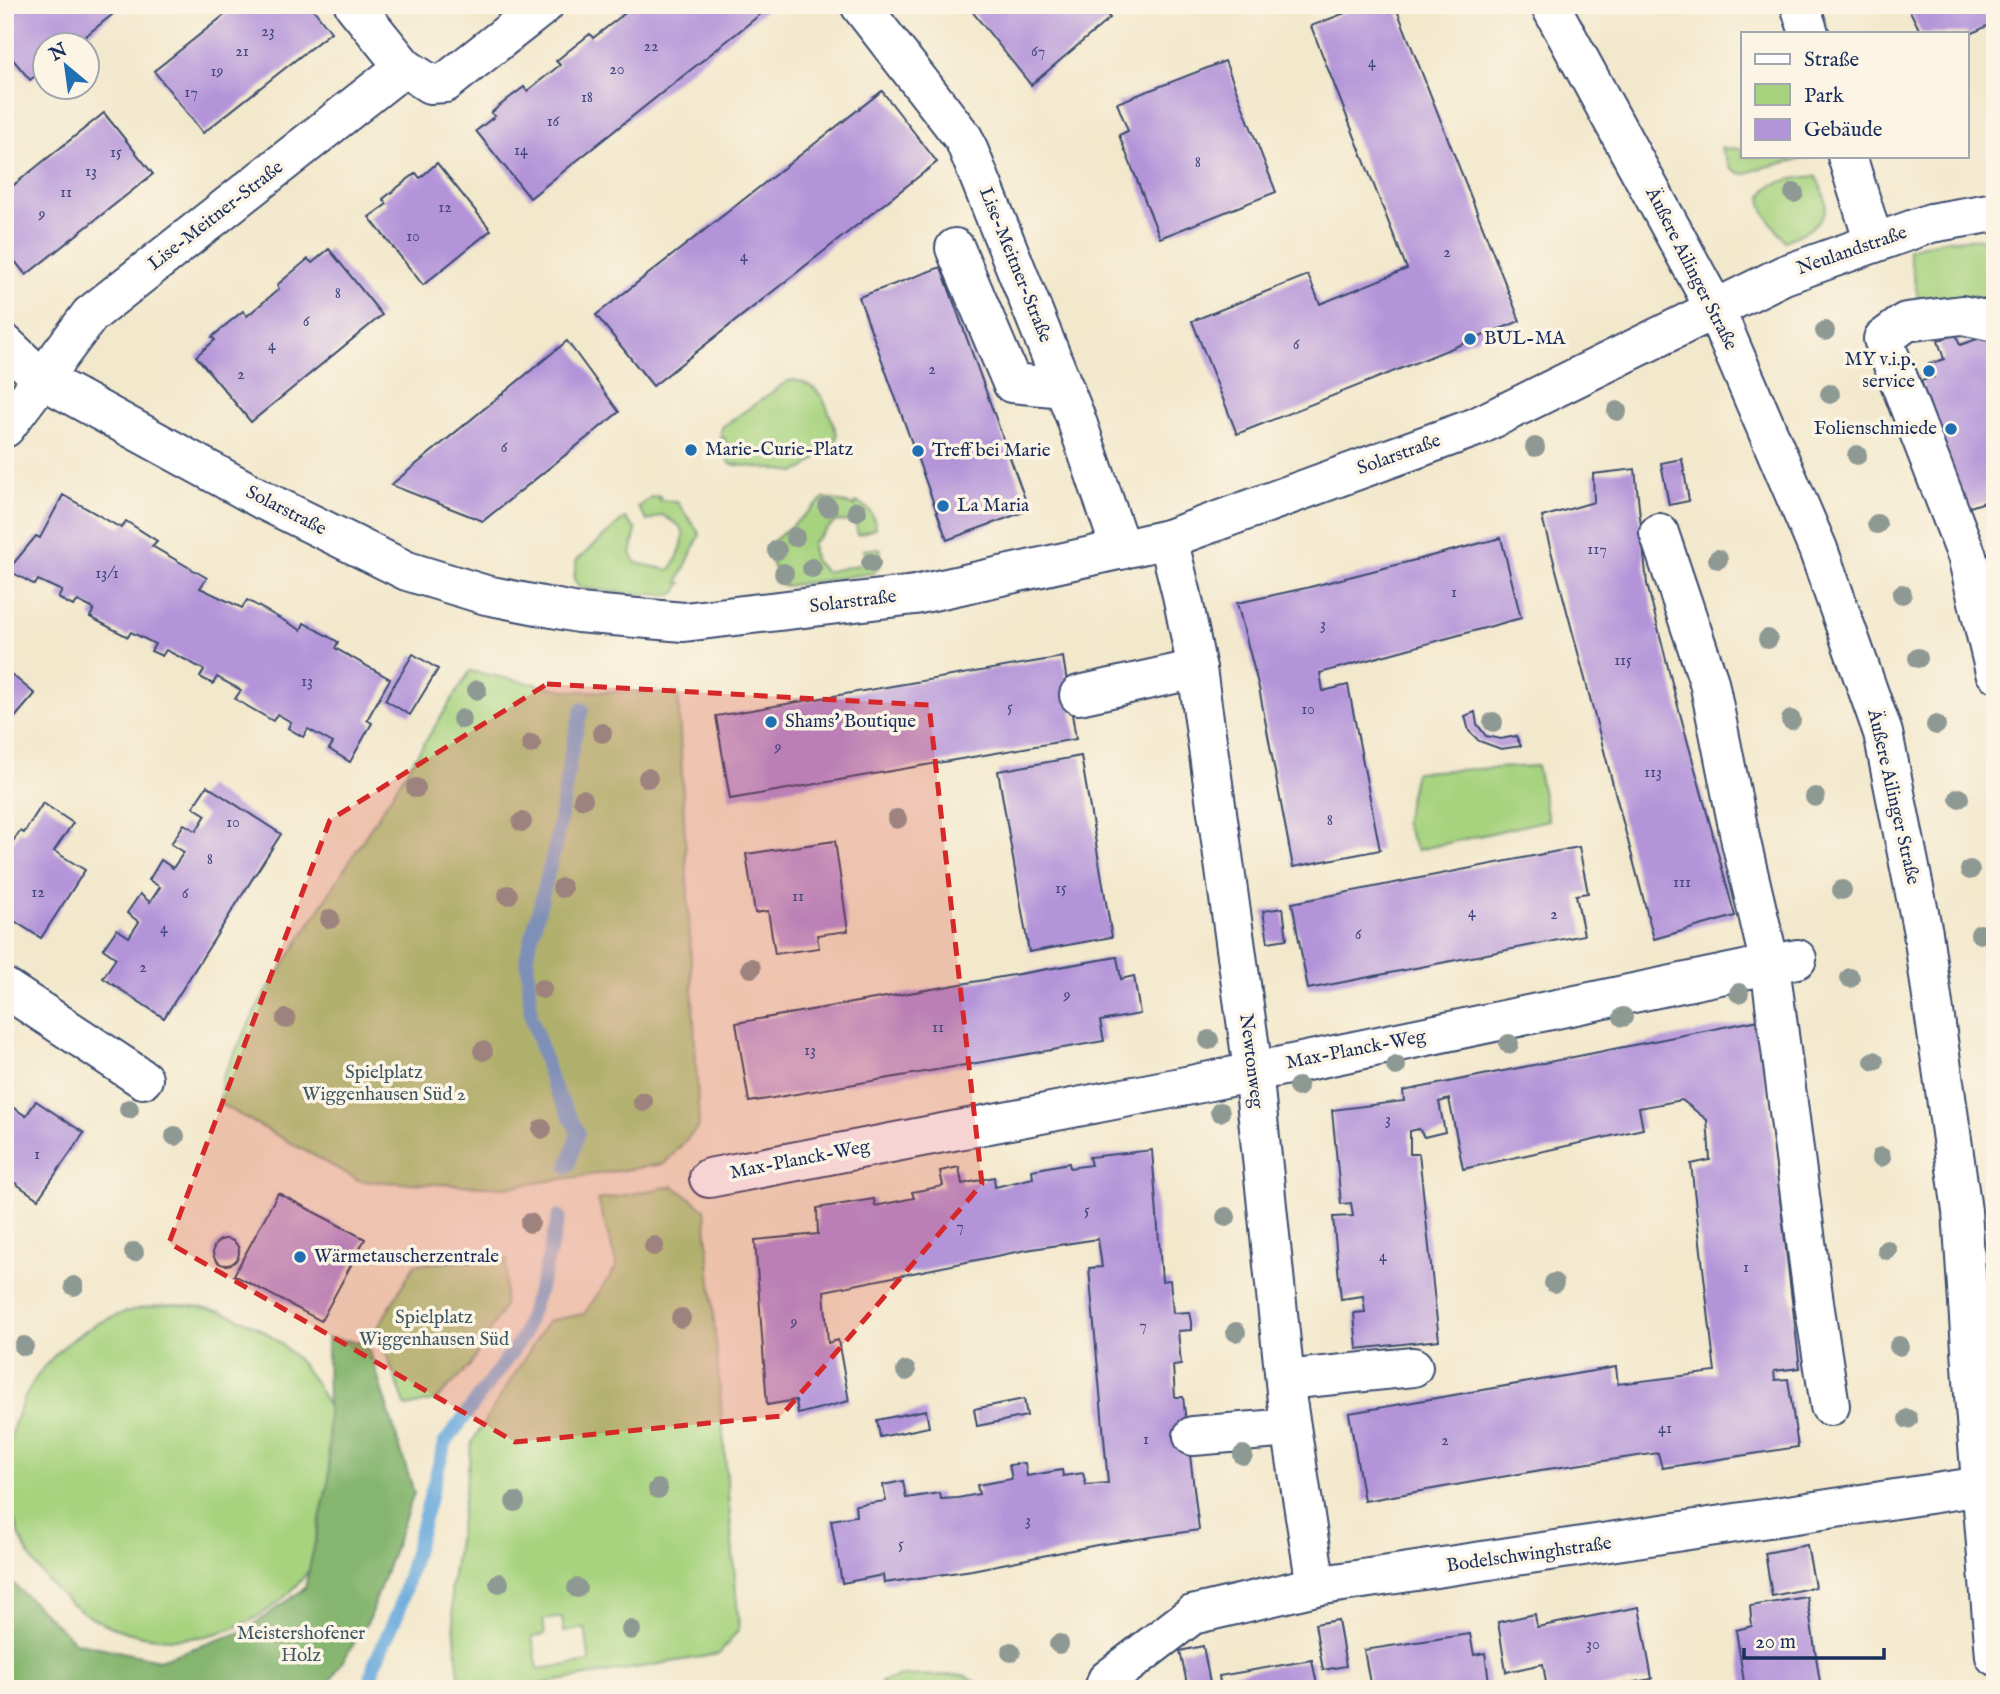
<svg xmlns="http://www.w3.org/2000/svg" width="2000" height="1694" viewBox="0 0 2000 1694" font-family="'IM FELL English',serif">
	<style>
		.green { fill: #a7d37f; stroke: #61816e; stroke-width: 2; fill-rule: evenodd }
		.forest { fill: #85b56e; stroke: #507266; stroke-width: 2 }
		.lines { fill: none; stroke-linecap: round; stroke-linejoin: round }
		.stream { stroke: #68a9dc; stroke-width: 14 }
		.building { fill: #b494d9 }
		.minor-casing { stroke: #3b4b6e; stroke-width: 42 }
		.major-casing { stroke: #3b4b6e; stroke-width: 42 }
		.minor { stroke: #fff; stroke-width: 38 }
		.major { stroke: #fff; stroke-width: 38 }
		.tree { fill: #8f9994 }
		.marked { fill: #d62828; fill-opacity: 0.2; stroke: #d62828; stroke-width: 5; stroke-dasharray: 14 9; stroke-linejoin: round }
		.poi-dot { fill: #1f6fb2; stroke: #fcf5e5; stroke-width: 2.5 }
		.labels { text-anchor: middle; dominant-baseline: central; stroke-width: 7; stroke-linejoin: round; paint-order: stroke }
		.number-label { font-size: 16px; fill: #41487d }
		.street-label { font-size: 19px; fill: #1b2f5e; stroke: #fcf5e5 }
		.poi-label { font-size: 19px; fill: #1b2f5e; stroke: #fcf5e5; text-anchor: start }
		.park-label { font-size: 19px; fill: #3e5866; stroke: #fcf5e5 }
	</style>
	<rect width="100%" height="100%" fill="#fcf5e5"/>
	<filter id="ink" filterUnits="userSpaceOnUse"><feTurbulence type="fractalNoise" baseFrequency=".0143" numOctaves="2"/><feDisplacementMap in="SourceGraphic" scale="14" xChannelSelector="R" yChannelSelector="G"/><feConvolveMatrix kernelMatrix="1 2 1 2 8 2 1 2 1" color-interpolation-filters="sRGB"/></filter>
	<filter id="wash" filterUnits="userSpaceOnUse"><feTurbulence type="fractalNoise" baseFrequency=".00686" numOctaves="4" result="noise"/><feDisplacementMap in="SourceGraphic" scale="28" xChannelSelector="R" yChannelSelector="G"/><feGaussianBlur stdDeviation="1.57" result="paint"/><feColorMatrix in="noise" values="0 0 0 0 0 0 0 0 0 0 0 0 0 0 0 0 0 1.4 0 .05"/><feComposite in="paint" operator="in"/></filter>
	<g filter="url(#wash)">
		<rect width="100%" height="100%" fill="#f2e8cc"/>
		<g class="green">
			<path d="M1721,148l22,1v7l67,1 -53,12 -11,5 -7,-1 -9,-6z"/>
			<path d="M1816,176c3,8 10,19 10,28 0,21 -25,30 -41,37 -7,-10 -18,-22 -22,-33 -10,-28 37,-30 53,-32z"/>
			<path d="M1995,238v75l-77,-15 -10,-49 36,-9z"/>
			<path d="M795,380c30,6 32,29 42,54l-1,6 -8,12 -2,-3 -21,19 -9,4 -66,-8 -3,-5 -2,-21 -5,1 2,-12 66,-46z"/>
			<path d="M660,496l-1,4 18,2 23,32 -22,48 4,1 -6,9 -5,3 -46,-2 -45,-5 -6,-8 2,-19 49,-43 11,12 -5,24 5,9 33,7c7,-6 19,-33 12,-42 -4,-5 -13,-9 -19,-13l-15,6 -9,-14 13,-10z"/>
			<path d="M825,498l30,8 1,-4c15,7 17,11 20,26l-18,7 -3,-13 -19,-1 -24,22 2,17 11,12 42,-9 -4,-13 17,-2c2,12 2,17 -7,25l-88,13 -11,-5 4,-3 -13,-30z"/>
			<path d="M470,671l100,20 108,2 21,433 -35,38 -156,23 -148,-6 -140,-77 2,-26 37,-74z"/>
			<path d="M1537,766l11,54 -131,30 -13,-27 11,-51z"/>
			<path d="M673,1186l32,23 34,420 -20,25 -210,35h-49l-9,-100 21,-147 76,-121 36,-7 33,-48 -19,-66zM562,1617l2,15 21,-4 5,34 -52,7 -6,-32 13,-3 -2,-14z"/>
			<path d="M507,1259l-3,47 -34,60 -34,34 -30,7 -29,-78 38,-65z"/>
			<circle cx="174" cy="1472" r="167"/>
			<path d="M964,1675l23,14h-104l-2,-7 20,-6z"/>
		</g>
		<path class="forest" d="M327,1338l40,5 47,150 -46,128 -43,68h-320v-113l70,66 84,18 86,-29 60,-43 24,-110z"/>
		<g class="lines">
			<g class="stream">
				<path d="M568,1167l10,-35 -26,-49 -21,-67 -4,-61 29,-112 16,-95 10,-39"/>
				<path d="M369,1689l5,-24 25,-55 46,-167 77,-105 22,-64 15,-58"/>
			</g>
		</g>
		<g id="blocks">
			<g class="building">
				<path d="M5,5h101l7,9 -40,32h-27v22l-16,12 -25,-30z"/>
				<path d="M237,5h73l21,27 -128,101 -49,-62z"/>
				<path d="M626,5h146l-242,193 -54,-67 19,-15 -4,-3 17,-14 16,-12 3,4 33,-26 -4,-4 16,-13 18,-14 3,4 31,-24 -4,-4z"/>
				<path d="M967,5h130l13,13 -79,67z"/>
				<path d="M1366,5h29l125,316 -283,113 -45,-113 116,-46 12,29 87,-35 -96,-243z"/>
				<path d="M1907,5h88v17l-28,14v-3h-46z"/>
				<path d="M1225,61l51,131 -116,46 -41,-103 9,-4 -11,-28z"/>
				<path d="M882,91l55,71 -284,224 -57,-71z"/>
				<path d="M104,113l49,61 -127,101 -21,-26v-57z"/>
				<path d="M437,163l54,67 -68,55 -54,-68 18,-13 -4,-5 33,-26 4,5z"/>
				<path d="M329,249l53,66 -131,107 -55,-66 19,-16 -3,-3 15,-13 16,-13 4,5 32,-27 -2,-4 31,-26 4,4z"/>
				<path d="M941,267l88,243 -82,30 -88,-243z"/>
				<path d="M1956,334l4,11 29,-10 6,17v164l-4,1 -6,-15 -18,6 -46,-127 13,-4 -5,-13 15,-5 -6,-18z"/>
				<path d="M567,341l52,71 -136,109 -92,-36z"/>
				<path d="M1682,459l7,42 -20,4 -8,-42z"/>
				<path d="M1635,469l12,115 28,111 60,221 -81,23 -112,-422 52,-15 -1,-28z"/>
				<path d="M63,495l58,33 5,-7 31,20 -5,5 55,32 -7,10 42,20 5,-8 54,30 3,-7 34,19 -3,6 55,31 -23,41 5,3 -22,39 -21,-13 4,-6 -25,-14 -5,8 -15,-9 3,-6 -14,-8 -4,7 -38,-22 6,-9 -24,-13 -4,7 -13,-7 4,-7 -18,-10 -20,-10 -4,6 -11,-5 4,-7 -24,-12 -3,5 -38,-20 4,-8 -16,-8 -5,5 -15,-8 4,-7 -24,-11 -3,5 -27,-15 28,-34 4,2z"/>
				<path d="M1501,538l20,80 -201,55 3,18 25,-6 32,165 -87,17 -34,-179 -22,-85 69,-15z"/>
				<path d="M413,654l25,15 -28,46 -25,-15z"/>
				<path d="M1063,657l13,82 -346,60 -14,-83z"/>
				<path d="M5,669l30,25 -30,35z"/>
				<path d="M1475,712l2,12 9,12 15,3 15,-3 5,10 -20,3 -22,-8 -10,-10 -4,-15z"/>
				<path d="M1081,756l31,181 -83,15 -31,-181z"/>
				<path d="M207,786l74,48 -117,184 -61,-40 13,-20 -13,-9 14,-20 12,8 10,-15 -12,-9 13,-19 10,8 10,-15 -11,-7 12,-20 12,8 11,-16 -13,-8 13,-20 12,7 10,-16 -13,-8z"/>
				<path d="M43,803l30,20 -19,28 31,19 -44,68 -36,-23v-62l15,-22 4,2z"/>
				<path d="M835,841l13,90 -31,4 2,13 -44,6 -7,-43 -13,2 -9,-59z"/>
				<path d="M1579,847l9,46 -12,2 8,40 -276,54 -16,-86z"/>
				<path d="M1283,908l4,31 -19,3 -5,-31z"/>
				<path d="M1117,957l4,22 13,-3 6,38 -40,7 4,20 -355,61 -13,-79z"/>
				<path d="M1759,1020l41,348 -26,3 1,9 13,-1 10,68 -136,21 -4,-15 -117,17 -177,31 -15,-88 267,-46 2,17 97,-12 -24,-208 19,-4 -3,-40 -25,-20 -43,8 4,21 -180,40 -14,-70 -10,3 6,30 -21,5 -5,-8 -9,2v23h9l20,186 -82,9 -3,-36 11,-1 -2,-16 -22,3 -8,-82 20,-1 -2,-13 -10,1 -9,-94 72,-9 -1,-10z"/>
				<path d="M36,1101l48,32 -46,66 -33,-23v-74l21,14z"/>
				<path d="M1152,1150l10,131 8,-1 3,33 16,-1 2,10v8l-13,1 3,34 -8,1 2,31h8l16,133 -102,15 -125,25 -88,13 -1,-8 -41,8 -11,-63 25,-4 -1,-11 31,-4 -3,-16 20,-4 3,17 34,-5 1,6 17,-1 21,-4 -2,-9 35,-6 -3,-14 16,-2 2,13 35,-6 1,6 20,-3 3,12 22,-2 -19,-215 13,-1 -4,-28 -72,11 -202,41 4,52 10,-3 11,61 -51,13 -2,-14 -29,5 -12,-165 63,-6 -1,-26 57,-9 1,7 39,-8 -2,-6 31,-6 -3,-15 19,-4 3,17 32,-7 1,10 38,-9 -1,-8 37,-7 1,5 21,-3 -2,-8z"/>
				<path d="M278,1193l87,46 -44,82 -87,-46z"/>
				<circle cx="226" cy="1252" r="13"/>
				<path d="M1024,1399l3,17 -50,10 -3,-17z"/>
				<path d="M926,1410l3,17 -49,10 -3,-17z"/>
				<path d="M1807,1545l8,42 -43,9 -7,-43z"/>
				<path d="M1807,1597l14,92h-76l-9,-59 16,-4 -2,-20z"/>
				<path d="M1639,1607l13,72 -57,10h-48l-4,-25 -37,8 -8,-50 37,-8 2,13z"/>
				<path d="M1338,1620l8,46 -23,4 -8,-46z"/>
				<path d="M1470,1634l4,21 11,-2 5,36h-119l-7,-39z"/>
				<path d="M1203,1646l7,37 -22,5 -8,-37z"/>
				<path d="M1312,1660l6,29h-97l-2,-13z"/>
			</g>
		</g>
	</g>
	<g filter="url(#ink)">
		<use href="#blocks" fill-opacity="0" stroke="#3b4b6e" stroke-width="2"/>
		<g class="lines">
			<defs>
				<g id="minor">
					<path d="M354,5l50,62"/>
					<path d="M860,5l104,134 111,277 46,134"/>
					<path d="M1800,5l9,28"/>
					<path d="M1847,156l27,87"/>
					<path d="M955,248l57,135 52,5"/>
					<path d="M1995,322l-33,-7 -56,7 -23,17 84,217 28,116"/>
					<path d="M5,344l37,35 223,122 142,70 79,24 92,18 106,9 231,-27 253,-56 308,-112 308,-152 147,-52 64,-11"/>
					<path d="M5,428l85,-113 314,-248 26,17 15,-1 99,-78"/>
					<path d="M1659,533l50,149 32,160 29,123 44,338 16,103"/>
					<path d="M1168,539l14,56 15,74 56,401 34,331 29,185"/>
					<path d="M1079,695l118,-26"/>
					<path d="M5,988l138,91"/>
					<path d="M709,1178l482,-93 606,-126"/>
					<path d="M1285,1380l128,-13"/>
					<path d="M1193,1436l98,-8"/>
					<path d="M1104,1689l3,-9 85,-65 124,-29 666,-100"/>
				</g>
				<path id="major" d="M1550,5l165,304 103,240 65,184 40,200 39,278 12,184 21,261"/>
			</defs>
			<use href="#minor" class="minor-casing"/>
			<use href="#major" class="major-casing"/>
			<use href="#minor" class="minor"/>
			<use href="#major" class="major"/>
		</g>
		<g class="tree">
			<circle cx="1794" cy="193" r="10"/>
			<circle cx="1825" cy="331" r="10"/>
			<circle cx="1830" cy="394" r="10"/>
			<circle cx="1617" cy="411" r="10"/>
			<circle cx="1535" cy="447" r="10"/>
			<circle cx="1857" cy="455" r="10"/>
			<circle cx="828" cy="507" r="10"/>
			<circle cx="857" cy="511" r="10"/>
			<circle cx="1877" cy="524" r="10"/>
			<circle cx="795" cy="537" r="10"/>
			<circle cx="777" cy="550" r="10"/>
			<circle cx="1718" cy="559" r="10"/>
			<circle cx="871" cy="563" r="10"/>
			<circle cx="812" cy="568" r="10"/>
			<circle cx="784" cy="573" r="10"/>
			<circle cx="1902" cy="594" r="10"/>
			<circle cx="1768" cy="639" r="10"/>
			<circle cx="1918" cy="658" r="10"/>
			<circle cx="477" cy="690" r="10"/>
			<circle cx="462" cy="719" r="10"/>
			<circle cx="1791" cy="720" r="10"/>
			<circle cx="1493" cy="722" r="10"/>
			<circle cx="1936" cy="725" r="10"/>
			<circle cx="602" cy="733" r="10"/>
			<circle cx="531" cy="744" r="10"/>
			<circle cx="648" cy="778" r="10"/>
			<circle cx="416" cy="788" r="10"/>
			<circle cx="1815" cy="797" r="10"/>
			<circle cx="1959" cy="798" r="10"/>
			<circle cx="583" cy="799" r="10"/>
			<circle cx="897" cy="819" r="10"/>
			<circle cx="522" cy="822" r="10"/>
			<circle cx="1970" cy="870" r="10"/>
			<circle cx="562" cy="888" r="10"/>
			<circle cx="1842" cy="890" r="10"/>
			<circle cx="508" cy="895" r="10"/>
			<circle cx="330" cy="919" r="10"/>
			<circle cx="1980" cy="934" r="10"/>
			<circle cx="751" cy="968" r="10"/>
			<circle cx="1850" cy="978" r="10"/>
			<circle cx="542" cy="989" r="10"/>
			<circle cx="1739" cy="993" r="10"/>
			<circle cx="1623" cy="1017" r="10"/>
			<circle cx="286" cy="1019" r="10"/>
			<circle cx="1209" cy="1040" r="10"/>
			<circle cx="1509" cy="1044" r="10"/>
			<circle cx="483" cy="1051" r="10"/>
			<circle cx="1874" cy="1061" r="10"/>
			<circle cx="1396" cy="1066" r="10"/>
			<circle cx="1298" cy="1087" r="10"/>
			<circle cx="643" cy="1102" r="10"/>
			<circle cx="129" cy="1109" r="10"/>
			<circle cx="1220" cy="1112" r="10"/>
			<circle cx="542" cy="1129" r="10"/>
			<circle cx="175" cy="1136" r="10"/>
			<circle cx="1881" cy="1157" r="10"/>
			<circle cx="1226" cy="1217" r="10"/>
			<circle cx="530" cy="1223" r="10"/>
			<circle cx="654" cy="1246" r="10"/>
			<circle cx="1887" cy="1250" r="10"/>
			<circle cx="134" cy="1252" r="10"/>
			<circle cx="1554" cy="1283" r="10"/>
			<circle cx="74" cy="1286" r="10"/>
			<circle cx="681" cy="1318" r="10"/>
			<circle cx="1236" cy="1332" r="10"/>
			<circle cx="24" cy="1346" r="10"/>
			<circle cx="1899" cy="1346" r="10"/>
			<circle cx="906" cy="1371" r="10"/>
			<circle cx="1908" cy="1419" r="10"/>
			<circle cx="1243" cy="1455" r="10"/>
			<circle cx="658" cy="1489" r="10"/>
			<circle cx="515" cy="1502" r="10"/>
			<circle cx="499" cy="1583" r="10"/>
			<circle cx="577" cy="1588" r="10"/>
			<circle cx="631" cy="1630" r="10"/>
			<circle cx="1059" cy="1644" r="10"/>
			<circle cx="1011" cy="1652" r="10"/>
		</g>
	</g>
	<path class="marked" d="M547,684l382,21 53,479 -201,232 -266,26 -346,-199 161,-423z"/>
	<g class="poi-dot">
		<circle cx="1470" cy="339" r="7"/>
		<circle cx="1929" cy="371" r="7"/>
		<circle cx="1951" cy="429" r="7"/>
		<circle cx="691" cy="450" r="7"/>
		<circle cx="918" cy="451" r="7"/>
		<circle cx="943" cy="506" r="7"/>
		<circle cx="771" cy="722" r="7"/>
		<circle cx="300" cy="1257" r="7"/>
	</g>
	<g class="labels">
		<g class="number-label">
			<text x="268" y="32">23</text>
			<text x="651" y="47">22</text>
			<text x="242" y="52">21</text>
			<text x="1038" y="52">67</text>
			<text x="1372" y="63">4</text>
			<text x="617" y="70">20</text>
			<text x="217" y="72">19</text>
			<text x="191" y="93">17</text>
			<text x="587" y="98">18</text>
			<text x="553" y="122">16</text>
			<text x="521" y="151">14</text>
			<text x="116" y="153">15</text>
			<text x="1198" y="163">8</text>
			<text x="91" y="172">13</text>
			<text x="66" y="193">11</text>
			<text x="445" y="208">12</text>
			<text x="42" y="215">9</text>
			<text x="413" y="237">10</text>
			<text x="1447" y="253">2</text>
			<text x="744" y="257">4</text>
			<text x="338" y="294">8</text>
			<text x="306" y="322">6</text>
			<text x="1296" y="345">6</text>
			<text x="272" y="346">4</text>
			<text x="932" y="370">2</text>
			<text x="241" y="375">2</text>
			<text x="504" y="448">6</text>
			<text x="1597" y="550">117</text>
			<text x="107" y="574">13/1</text>
			<text x="1454" y="593">1</text>
			<text x="1323" y="625">3</text>
			<text x="1623" y="661">115</text>
			<text x="307" y="682">13</text>
			<text x="1010" y="708">5</text>
			<text x="1308" y="710">10</text>
			<text x="778" y="748">9</text>
			<text x="1653" y="773">113</text>
			<text x="1330" y="821">8</text>
			<text x="233" y="823">10</text>
			<text x="210" y="860">8</text>
			<text x="1682" y="883">111</text>
			<text x="1061" y="889">15</text>
			<text x="38" y="893">12</text>
			<text x="185" y="894">6</text>
			<text x="798" y="897">11</text>
			<text x="1472" y="913">4</text>
			<text x="1554" y="915">2</text>
			<text x="164" y="929">4</text>
			<text x="1358" y="935">6</text>
			<text x="143" y="968">2</text>
			<text x="1067" y="996">9</text>
			<text x="938" y="1028">11</text>
			<text x="810" y="1051">13</text>
			<text x="1388" y="1120">3</text>
			<text x="37" y="1155">1</text>
			<text x="1087" y="1211">5</text>
			<text x="960" y="1227">7</text>
			<text x="1383" y="1257">4</text>
			<text x="1746" y="1268">1</text>
			<text x="794" y="1323">9</text>
			<text x="1143" y="1326">7</text>
			<text x="1665" y="1429">41</text>
			<text x="1146" y="1440">1</text>
			<text x="1445" y="1441">2</text>
			<text x="1028" y="1521">3</text>
			<text x="901" y="1545">5</text>
			<text x="1593" y="1645">30</text>
		</g>
		<g class="street-label">
			<text transform="translate(216 216) rotate(-38)">Lise-Meitner-Straße</text>
			<text transform="translate(1852 251) rotate(-19)">Neulandstraße</text>
			<text transform="translate(1015 265) rotate(68)">Lise-Meitner-Straße</text>
			<text transform="translate(1691 269) rotate(63)">Äußere Ailinger Straße</text>
			<text transform="translate(1399 455) rotate(-20)">Solarstraße</text>
			<text transform="translate(286 511) rotate(27)">Solarstraße</text>
			<text transform="translate(853 602) rotate(-7)">Solarstraße</text>
			<text transform="translate(1893 797) rotate(77)">Äußere Ailinger Straße</text>
			<text transform="translate(1356 1050) rotate(-11)">Max-Planck-Weg</text>
			<text transform="translate(1251 1061) rotate(83)">Newtonweg</text>
			<text transform="translate(800 1160) rotate(-11)">Max-Planck-Weg</text>
			<text transform="translate(1529 1555) rotate(-8)">Bodelschwinghstraße</text>
		</g>
		<g class="poi-label">
			<text x="1484" y="339">BUL-MA</text>
			<text x="1915" y="360" text-anchor="end">MY v.i.p.<tspan x="1915" dy="22">service</tspan></text>
			<text x="1937" y="429" text-anchor="end">Folienschmiede</text>
			<text x="705" y="450">Marie-Curie-Platz</text>
			<text x="932" y="451">Treff bei Marie</text>
			<text x="957" y="506">La Maria</text>
			<text x="785" y="722">Shams' Boutique</text>
			<text x="314" y="1257">Wärmetauscherzentrale</text>
		</g>
		<g class="park-label">
			<text x="384" y="1073">Spielplatz<tspan x="384" dy="22">Wiggenhausen Süd 2</tspan></text>
			<text x="434" y="1318">Spielplatz<tspan x="434" dy="22">Wiggenhausen Süd</tspan></text>
			<text x="301" y="1634">Meistershofener<tspan x="301" dy="22">Holz</tspan></text>
		</g>
	</g>
	<rect width="2000" height="1694" fill="none" stroke="#fcf5e5" stroke-width="28"/>
	<rect x="1741" y="32" width="228" height="126" fill="#fcf5e5" stroke="#a2a6af" stroke-width="2"/>
	<rect x="1755" y="54" width="35" height="10" fill="#ffffff" stroke="#a2a6af" stroke-width="2"/>
	<text x="1804" y="66" font-size="21" fill="#1b2f5e">Straße</text>
	<rect x="1755" y="84" width="35" height="21" fill="#a7d37f" stroke="#a2a6af" stroke-width="2"/>
	<text x="1804" y="102" font-size="21" fill="#1b2f5e">Park</text>
	<rect x="1755" y="119" width="35" height="21" fill="#b494d9" stroke="#a2a6af" stroke-width="2"/>
	<text x="1804" y="136" font-size="21" fill="#1b2f5e">Gebäude</text>
	<g transform="translate(66 66) rotate(331)"><circle r="33" fill="#fcf5e5" stroke="#a2a6af" stroke-width="2"/>
	<path d="M0-5L12 26L0 18L-12 26Z" fill="#1f6fb2"/>
	<text y="-10" font-size="19" font-weight="bold" text-anchor="middle" fill="#1b2f5e">N</text>
	</g>
	<path d="M1744 1648v10h140v-10" fill="none" stroke="#1b2f5e" stroke-width="3.5"/>
	<text x="1755" y="1648" font-size="21" fill="#1b2f5e" stroke="#fcf5e5" stroke-width="5" paint-order="stroke">20 m</text>
</svg>
